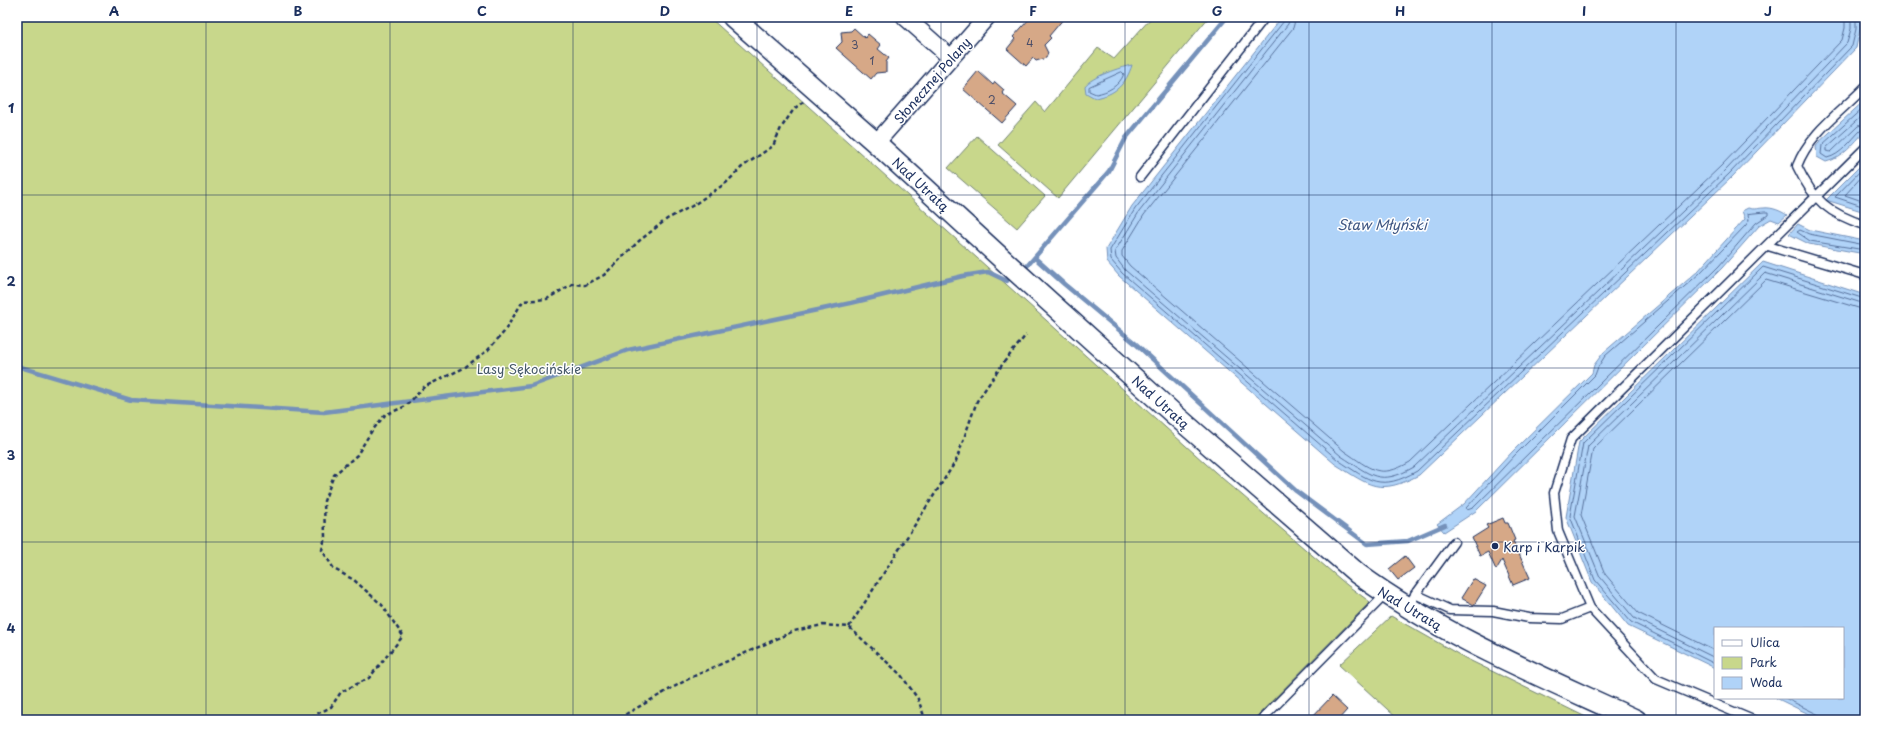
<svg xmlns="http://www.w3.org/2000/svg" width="1882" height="737" viewBox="0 0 1882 737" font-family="'Playpen Sans',sans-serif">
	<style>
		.green { fill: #c8d78b; stroke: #728374 }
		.water { fill: #b0d3f8; stroke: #7491ba }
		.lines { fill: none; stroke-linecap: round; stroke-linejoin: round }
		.shore { stroke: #57719c; stroke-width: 1 }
		.stream { stroke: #7491ba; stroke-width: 4.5 }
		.building { fill: #d6a887; stroke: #1b2f5e }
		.service-casing { stroke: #1b2f5e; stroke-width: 11 }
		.minor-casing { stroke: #1b2f5e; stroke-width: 19 }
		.tertiary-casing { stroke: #1b2f5e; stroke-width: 23 }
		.path { stroke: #1b2f5e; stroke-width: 2.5; stroke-dasharray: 4 3; stroke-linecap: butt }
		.service { stroke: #fff; stroke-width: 8 }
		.minor { stroke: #fff; stroke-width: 16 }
		.tertiary { stroke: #fff; stroke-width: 20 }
		.grid { fill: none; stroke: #1b2f5e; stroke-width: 1; stroke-opacity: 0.55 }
		.poi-dot { fill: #1b2f5e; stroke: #fff; stroke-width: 1.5 }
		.labels { text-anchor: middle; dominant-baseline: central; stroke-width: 3; stroke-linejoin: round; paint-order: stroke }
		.number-label { font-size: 11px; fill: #4a4d68 }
		.street-label { font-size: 13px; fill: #1b2f5e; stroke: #fff }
		.park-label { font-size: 13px; fill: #465969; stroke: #fff }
		.poi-label { font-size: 13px; fill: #1b2f5e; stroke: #fff; text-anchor: start }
		.water-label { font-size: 14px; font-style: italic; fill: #405884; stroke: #fff }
		.neatline { fill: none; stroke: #1b2f5e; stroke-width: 1.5 }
		.grid-label { font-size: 13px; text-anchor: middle; font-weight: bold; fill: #1b2f5e }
	</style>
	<rect width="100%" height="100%" fill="#fff"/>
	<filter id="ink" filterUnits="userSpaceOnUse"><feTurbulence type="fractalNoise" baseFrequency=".025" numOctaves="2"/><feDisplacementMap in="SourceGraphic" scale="8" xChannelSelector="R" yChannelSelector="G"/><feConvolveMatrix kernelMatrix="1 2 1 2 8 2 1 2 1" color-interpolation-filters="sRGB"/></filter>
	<g filter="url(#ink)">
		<g class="green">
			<path d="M17,17h692l506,455 132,113 23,17 -117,118h-1236z"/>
			<path d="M1152,17h57l-151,181 -60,-53 38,-43 9,10 53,-64 16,11z"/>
			<path d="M977,136l68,60 -28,32 -69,-60z"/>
			<path d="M1391,616l74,42 127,62h-193l-60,-55z"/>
		</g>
		<g class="water">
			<path d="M1282,17h578v12l-4,19 -124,129 -313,298c-40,21 -49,11 -84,-11l-216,-188 -12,-14 -1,-13 26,-43z"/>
			<path d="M1132,65c-6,19 -17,30 -37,33l-9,-5 -1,-7c6,-9 36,-19 47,-21z"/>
			<path d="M1865,100v31c-11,12 -22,27 -39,31l-9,-5 -1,-10 2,-4z"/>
			<path d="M1865,161v51l-39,-12z"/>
			<path d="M1748,208c7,2 10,0 16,0 8,-1 17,3 23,7l-8,7 -8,-3 -12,7 -37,42 -246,243 -32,21 -7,-8 27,-20 48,-52 80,-79 2,-8 9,-12 95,-82 47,-52 -3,-8z"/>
			<path d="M1798,224l12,6 55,11v13l-56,-10 -20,-10z"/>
			<path d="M1763,262l102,33v425h-44l-45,-22h67v-70h-128v40l-87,-42 -36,-44 -26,-65 13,-75z"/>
		</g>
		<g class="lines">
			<g class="shore">
				<path d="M1285,17l-1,4 -149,188 -25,41 1,10 11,13 216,187c32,21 42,32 79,11l312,-297 123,-128 4,-17v-12"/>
				<path d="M1290,17l-2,7 -149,188 -24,39 1,7 9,12 216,186c30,19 38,31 73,11l311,-296 122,-128 4,-14v-12"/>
				<path d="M1296,17l-3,11 -149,187 -22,36v5l8,10 214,185c27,18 35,29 66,11l311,-296 121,-126 3,-12v-11"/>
				<path d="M1122,72l2,2c-5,12 -16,18 -28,20l-7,-3v-4z"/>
				<path d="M1865,106l-43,39 -1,9 6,4c14,-3 24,-18 34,-28l4,-1"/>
				<path d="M1865,113l-39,35v3l5,1 27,-26 7,-2"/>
				<path d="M1865,166l-30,31 30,10"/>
				<path d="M1865,173l-20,22 20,7"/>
				<path d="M1765,212h3v3l-12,8 -37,43 -246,242 -6,2 -1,-2 49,-53 80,-80 3,-8 7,-11 95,-83 46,-48 3,-5 -1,-6z"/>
				<path d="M1865,245l-56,-11 -9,-4 -3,2 13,9 55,9"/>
				<path d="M1715,651l-77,-38 -33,-39 -24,-59 12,-66 173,-169 99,30"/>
				<path d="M1715,658l-81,-40 -34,-41 -25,-61 13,-70 177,-173 100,31"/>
				<path d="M1715,664l-84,-42 -36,-42 -25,-64 13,-73 180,-176 102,32"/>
				<path d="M1785,698l34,17 3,5"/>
			</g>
			<g class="stream">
				<path d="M1035,258l29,26 72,60 160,147 71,53 41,-3 37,-16"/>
				<path d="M1028,265l81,-94 17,-33 101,-121"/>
				<path d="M17,366l114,34 193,12 207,-26 97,-36 223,-47 112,-27 25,-4 19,9"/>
			</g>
		</g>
		<g class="building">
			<path d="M1031,17h34l-16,19 2,2 -7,7 4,8 -2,5 -10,3 -3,-3 -7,8 -19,-17 8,-10 -2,-2z"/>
			<path d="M854,28l11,10 3,-4 13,11 -3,4 11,9 -3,4v10l-10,1 -5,6 -35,-31 6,-6 -1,-10 10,-1z"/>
			<path d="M978,71l15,14 2,-3 9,8 -2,3 15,13 -15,17 -39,-34z"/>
			<path d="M1503,518l2,5h3l7,17 -2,1 17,37 -17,7 -11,-25 -6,10 -8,-18 -8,4 -8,-18 16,-10 -2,-3z"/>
			<path d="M1405,556l9,12 -16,12 -9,-11z"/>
			<path d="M1473,579l13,7 -12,19 -13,-7z"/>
			<path d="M1332,696l15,14 -9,10h-29z"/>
		</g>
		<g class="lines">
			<defs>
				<g id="service">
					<path d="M1865,87c-24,25 -55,45 -68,79 16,34 32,48 68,59"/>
					<path d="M1140,177l125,-160"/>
					<path d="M1768,246l97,29"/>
					<path d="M1415,594l35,16 43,1 36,7 33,1 28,-11"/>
					<path d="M1413,598l41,-56"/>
					<path d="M1261,720l125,-126"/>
					<path d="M1753,720l-97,-41 -66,-71 -32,-77 -4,-38 17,-54 294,-291"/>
				</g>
				<g id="minor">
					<path d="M905,17l46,41"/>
					<path d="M876,143l111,-126"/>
				</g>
				<path id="tertiary" d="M733,17l143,126 135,124 164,148 183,159c85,62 183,102 278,146"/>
			</defs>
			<use href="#service" class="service-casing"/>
			<use href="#minor" class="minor-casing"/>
			<use href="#tertiary" class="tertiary-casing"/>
			<g class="path">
				<path d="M849,627l107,-166 21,-60 27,-39 22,-27"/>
				<path d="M305,720l26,-13 10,-15 28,-14 34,-42 -21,-31 -28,-25 -20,-11 -12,-19 3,-13 -1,-36 10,-26 23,-20 14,-23 14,-17 21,-9 18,-19 40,-19 24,-18 16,-18 19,-31 24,-2 25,-15 13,1 19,-10 35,-34 28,-22 25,-13 34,-23 16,-16 31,-21 8,-18 13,-19 10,-8"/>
				<path d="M621,720l5,-6 64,-36 104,-47 29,-6 26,2 52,48 17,24 6,17 7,4"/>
			</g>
			<use href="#service" class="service"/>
			<use href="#minor" class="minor"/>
			<use href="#tertiary" class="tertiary"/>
		</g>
	</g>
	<path class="grid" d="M206,17v703M390,17v703M573,17v703M757,17v703M941,17v703M1125,17v703M1309,17v703M1492,17v703M1676,17v703M17,195h1848M17,368h1848M17,542h1848"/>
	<circle class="poi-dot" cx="1495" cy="546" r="4"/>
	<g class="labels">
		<g class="number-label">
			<text x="1030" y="42">4</text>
			<text x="855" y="44">3</text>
			<text x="872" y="60">1</text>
			<text x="992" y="99">2</text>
		</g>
		<g class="street-label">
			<text transform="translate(932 80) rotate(-49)">Słonecznej Polany</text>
			<text transform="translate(921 184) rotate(43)">Nad Utratą</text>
			<text transform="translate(1161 402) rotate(42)">Nad Utratą</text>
			<text transform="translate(1410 608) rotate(31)">Nad Utratą</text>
		</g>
		<g class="park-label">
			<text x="529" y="368">Lasy Sękocińskie</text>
		</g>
		<g class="poi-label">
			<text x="1503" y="546">Karp i Karpik</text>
		</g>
		<g class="water-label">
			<text x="1382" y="224">Staw Młyński</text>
		</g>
	</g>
	<rect width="1882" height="737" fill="none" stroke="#fff" stroke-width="44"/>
	<rect x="1714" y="627" width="130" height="72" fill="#ffffff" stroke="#a4acbf"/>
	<rect x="1722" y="640" width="20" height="6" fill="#ffffff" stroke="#a4acbf"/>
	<text x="1750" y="647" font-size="12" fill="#1b2f5e">Ulica</text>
	<rect x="1722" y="657" width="20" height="12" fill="#c8d78b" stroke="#a4acbf"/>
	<text x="1750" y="667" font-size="12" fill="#1b2f5e">Park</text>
	<rect x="1722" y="677" width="20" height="12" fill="#b0d3f8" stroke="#a4acbf"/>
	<text x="1750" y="687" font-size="12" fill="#1b2f5e">Woda</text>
	<rect x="22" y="22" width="1838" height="693" class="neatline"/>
	<g class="grid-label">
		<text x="114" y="16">A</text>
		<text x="298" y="16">B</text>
		<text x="482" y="16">C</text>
		<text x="665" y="16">D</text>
		<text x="849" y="16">E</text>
		<text x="1033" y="16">F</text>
		<text x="1217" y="16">G</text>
		<text x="1400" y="16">H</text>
		<text x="1584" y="16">I</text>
		<text x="1768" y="16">J</text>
		<text x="11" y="113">1</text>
		<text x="11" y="286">2</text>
		<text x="11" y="460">3</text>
		<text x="11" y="633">4</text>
	</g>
</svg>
